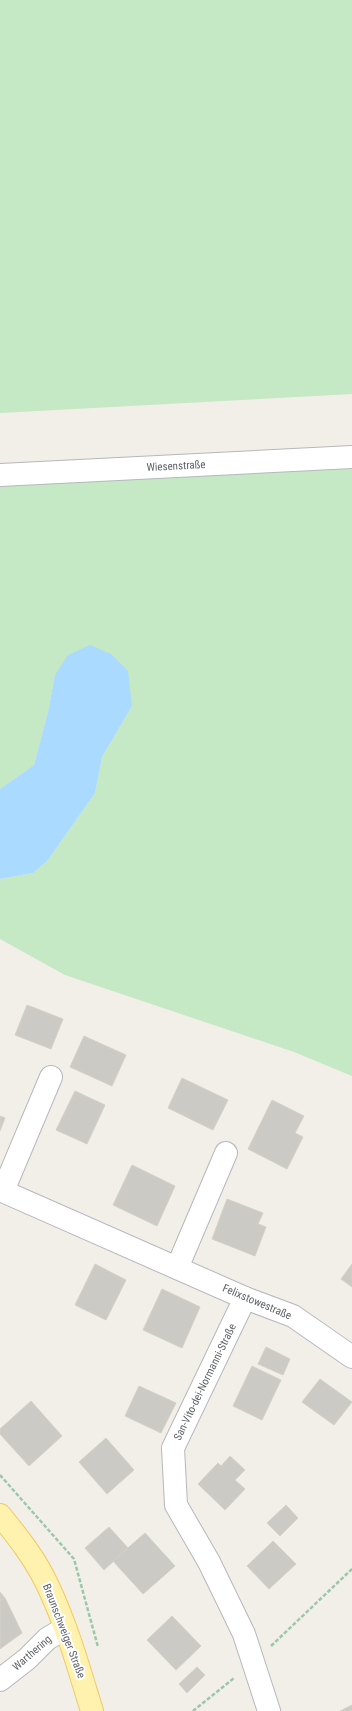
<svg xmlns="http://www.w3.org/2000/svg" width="352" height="1711" viewBox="0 0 352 1711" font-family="'Roboto Condensed',sans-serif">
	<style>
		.green { fill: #c5e8c5 }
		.water { fill: #aadaff }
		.building { fill: #cccac5; stroke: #d6d1c6 }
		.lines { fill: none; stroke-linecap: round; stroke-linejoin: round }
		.minor-casing { stroke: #b5b8bc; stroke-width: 24 }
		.major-casing { stroke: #f2c960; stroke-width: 24 }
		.path { stroke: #9cc7a9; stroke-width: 2.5; stroke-dasharray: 4 2; stroke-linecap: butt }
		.minor { stroke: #fff; stroke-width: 22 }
		.major { stroke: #fff2af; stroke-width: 22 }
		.labels { text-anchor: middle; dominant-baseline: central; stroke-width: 4; stroke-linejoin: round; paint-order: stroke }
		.street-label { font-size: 11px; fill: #5f6368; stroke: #fff }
	</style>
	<rect width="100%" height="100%" fill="#f1efe8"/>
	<g class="green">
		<path d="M0,0h352v394l-352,19z"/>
		<path d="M352,461v615l-58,-24 -229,-77 -65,-36v-60l33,-6 15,-13 47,-67 7,-36 30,-51 -77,-31 -7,37 -14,53 -34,24v-310z"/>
	</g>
	<path class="water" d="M90,645l21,9 17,17 4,35 -30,51 -7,36 -47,67 -15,13 -33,6v-90l34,-24 14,-53 7,-37 13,-20z"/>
	<g class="building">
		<path d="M27,1005l36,14 -12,30 -36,-14z"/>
		<path d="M84,1036l42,19 -14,31 -42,-19z"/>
		<path d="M182,1078l46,22 -15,30 -45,-22z"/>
		<path d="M75,1091l30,14 -18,39 -31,-14z"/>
		<path d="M272,1100l32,16 -9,17 8,4 -16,32 -39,-20z"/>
		<path d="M0,1116l5,2 -5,13z"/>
		<path d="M132,1165l43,21 -18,40 -44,-21z"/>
		<path d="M227,1199l36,14 -5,11 8,3 -11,29 -43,-17z"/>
		<path d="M95,1264l31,16 -20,40 -31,-15z"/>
		<path d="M352,1264v23l-11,-8z"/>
		<path d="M162,1289l38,18 -18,41 -39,-18z"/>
		<path d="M266,1347l24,12 -7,16 -25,-11z"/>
		<path d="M252,1366l29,14 -19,40 -29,-14z"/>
		<path d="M320,1379l32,23 -18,23 -32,-23z"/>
		<path d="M139,1386l37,17 -15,30 -36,-17z"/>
		<path d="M31,1401l31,35 -33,30 -29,-32v-5z"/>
		<path d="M106,1438l28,32 -27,24 -28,-32z"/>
		<path d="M230,1456l15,14 -10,10 10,9 -20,21 -27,-26 20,-21 3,3z"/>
		<path d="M286,1505l12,13 -18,18 -13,-13z"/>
		<path d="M109,1527l19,21 -24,22 -19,-22z"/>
		<path d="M145,1533l30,33 -32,28 -30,-33z"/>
		<path d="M273,1541l23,23 -27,25 -22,-23z"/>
		<path d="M0,1592l5,6 -5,3z"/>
		<path d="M5,1598l17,35 -22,16v-48z"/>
		<path d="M172,1616l29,30 -25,24 -29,-30z"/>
		<path d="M197,1667l8,8 -18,18 -8,-9z"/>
		<path d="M352,1705v6h-12z"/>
	</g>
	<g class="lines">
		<defs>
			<g id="minor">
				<path d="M0,475l352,-18"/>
				<path d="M0,1190l245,108 48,18 59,41"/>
				<path d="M3,1191l48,-114"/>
				<path d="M177,1268l49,-115"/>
				<path d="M245,1298l-72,150 3,57 33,57 35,72 25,77"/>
				<path d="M0,1680l27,-21 20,-20 18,-11"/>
			</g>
			<path id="major" d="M0,1515c18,22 36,45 48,71 19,40 31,83 44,125"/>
		</defs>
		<use href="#minor" class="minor-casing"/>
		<use href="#major" class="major-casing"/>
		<g class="path">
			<path d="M0,1475l74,84 24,88"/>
			<path d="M271,1646l81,-77"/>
			<path d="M193,1711l41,-33"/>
		</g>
		<use href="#minor" class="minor"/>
		<use href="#major" class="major"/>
	</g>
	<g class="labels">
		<g class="street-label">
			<text transform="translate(176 466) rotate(-3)">Wiesenstraße</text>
			<text transform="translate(257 1302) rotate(23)">Felixstowestraße</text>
			<text transform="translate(205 1382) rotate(-64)">San-Vito-dei-Normanni-Straße</text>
			<text transform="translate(64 1631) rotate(69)">Braunschweiger Straße</text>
			<text transform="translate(32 1653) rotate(-41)">Warthering</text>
		</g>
	</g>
</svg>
